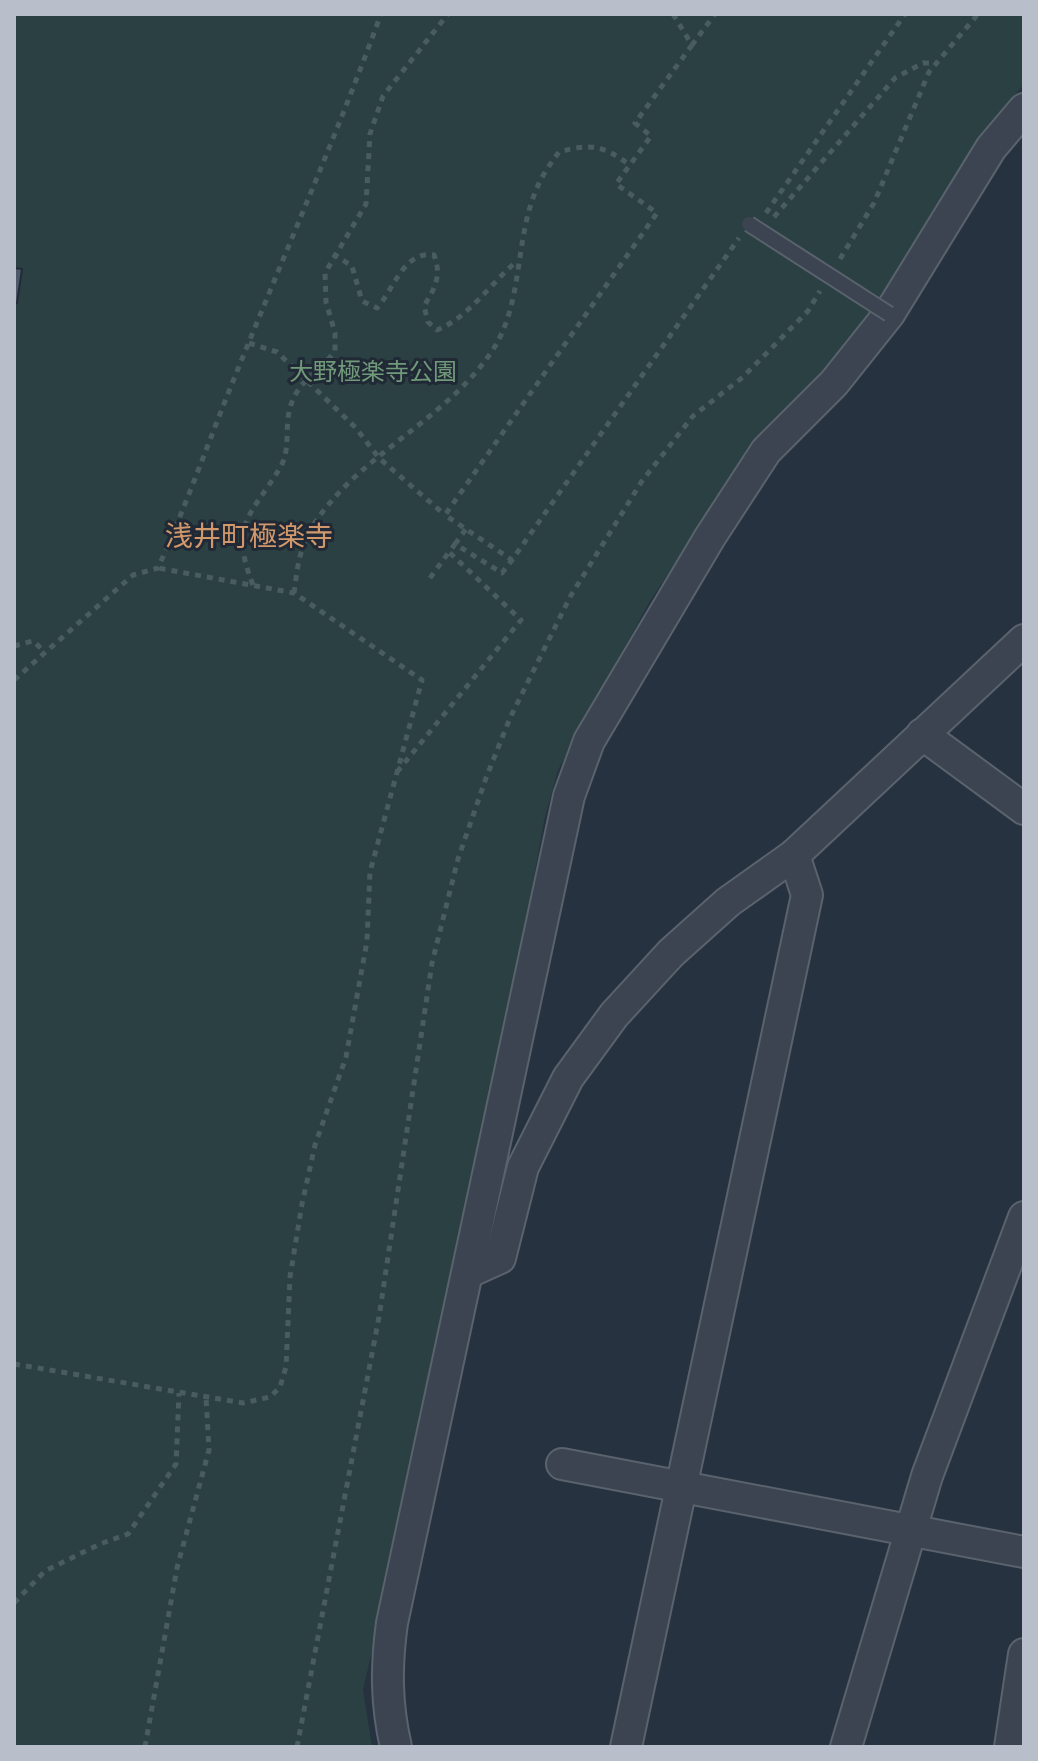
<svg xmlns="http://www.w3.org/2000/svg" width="1038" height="1761" viewBox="0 0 1038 1761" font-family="Roboto,'Noto Sans JP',sans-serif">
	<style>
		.green { fill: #2a4042 }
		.building { fill: #4d5969; stroke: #222b37; stroke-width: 2 }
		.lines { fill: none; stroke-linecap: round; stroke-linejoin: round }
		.street-casing { stroke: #59626d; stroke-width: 34 }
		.path { stroke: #495d60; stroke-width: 5; stroke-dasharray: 6 6; stroke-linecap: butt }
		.street { stroke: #3b4450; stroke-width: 30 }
		.lane-bridge-casing { stroke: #59626d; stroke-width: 18; stroke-linecap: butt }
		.lane-bridge { stroke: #3b4450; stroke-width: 14 }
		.labels { text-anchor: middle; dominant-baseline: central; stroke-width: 6; stroke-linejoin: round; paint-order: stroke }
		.park-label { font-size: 24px; fill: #709a7a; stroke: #202935 }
		.quarter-label { font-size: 28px; fill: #d1986c; stroke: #202935 }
	</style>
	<rect width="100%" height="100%" fill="#273240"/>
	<path class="green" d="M14,14h1010v70l-36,42 -110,178 -49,63 -65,64 -114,170 -92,169 -14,51 -26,146 -111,535 -44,188 9,57h-358z"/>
	<path class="building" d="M14,268l8,1 -5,34h-3z"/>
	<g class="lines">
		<defs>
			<g id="street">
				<path d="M922,734l102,75"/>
				<path d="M469,1272l31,-14 23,-91 45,-89 46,-63 57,-62 57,-51 66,-47 230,-215"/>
				<path d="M562,1464l462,88"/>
				<path d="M396,1747c-10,-43 -10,-81 -4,-124l177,-827 20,-55 121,-204 56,-86 68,-68 55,-69 102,-166 33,-39"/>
				<path d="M626,1747l181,-852 -13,-40"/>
				<path d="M846,1747l81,-271 97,-259"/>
				<path d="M1010,1747l14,-93"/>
			</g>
		</defs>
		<use href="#street" class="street-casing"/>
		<g class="path">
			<path d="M673,14l19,31 23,-31"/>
			<path d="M692,45l-57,78 16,13 -35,48 41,29 -212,302 67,45 227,-322"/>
			<path d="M766,213l139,-199"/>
			<path d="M774,217l121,-139 28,-15h14"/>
			<path d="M333,254l19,12 10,35 15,7c17,-19 27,-58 57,-53 8,21 1,33 -10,51l4,16 9,8c31,-12 54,-47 80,-69"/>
			<path d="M840,259l34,-56 55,-131 49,-58"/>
			<path d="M249,343l28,9 79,76 23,30 66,57"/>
			<path d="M455,544l11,-15"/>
			<path d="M430,578l19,-26"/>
			<path d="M253,585c-24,-61 -3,-68 27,-117 12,-20 3,-45 12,-66 8,-22 30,-33 43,-51v-18l-9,-31 -1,-29 41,-69 4,-70 13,-38 65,-82"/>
			<path d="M294,593c3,-22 5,-44 17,-64 44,-73 134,-107 181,-178 32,-48 22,-111 45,-163 5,-13 14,-25 22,-36 32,-9 43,-7 71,13"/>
			<path d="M14,646l19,-5 12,11"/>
			<path d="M14,680l119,-105 25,-7c30,-67 54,-136 82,-204 47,-116 98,-232 141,-350"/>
			<path d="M397,772l124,-152 -72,-68 6,-8 47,29 10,-13"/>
			<path d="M14,1364l229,39 27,-6 10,-10 6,-20 4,-90 12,-73 13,-59 31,-88 21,-116 3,-69 52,-192 -128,-87 -136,-25"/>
			<path d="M14,1603l31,-32 55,-27 28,-10 48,-70 3,-71"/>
			<path d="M145,1747l32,-179 32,-118 -3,-52"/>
			<path d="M297,1747l82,-430 53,-354 26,-104 28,-81 24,-60 60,-121 72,-116 51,-65 50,-39 65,-66 12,-20"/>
		</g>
		<use href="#street" class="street"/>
		<defs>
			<path id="lane-bridge" d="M749,224l140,90"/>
		</defs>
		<use href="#lane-bridge" class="lane-bridge-casing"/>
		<use href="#lane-bridge" class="lane-bridge"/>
	</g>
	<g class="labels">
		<g class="park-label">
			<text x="373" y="372">大野極楽寺公園</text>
		</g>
		<g class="quarter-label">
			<text x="249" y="536">浅井町極楽寺</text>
		</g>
	</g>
	<rect width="1038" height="1761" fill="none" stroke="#b8bfca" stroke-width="32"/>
</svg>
